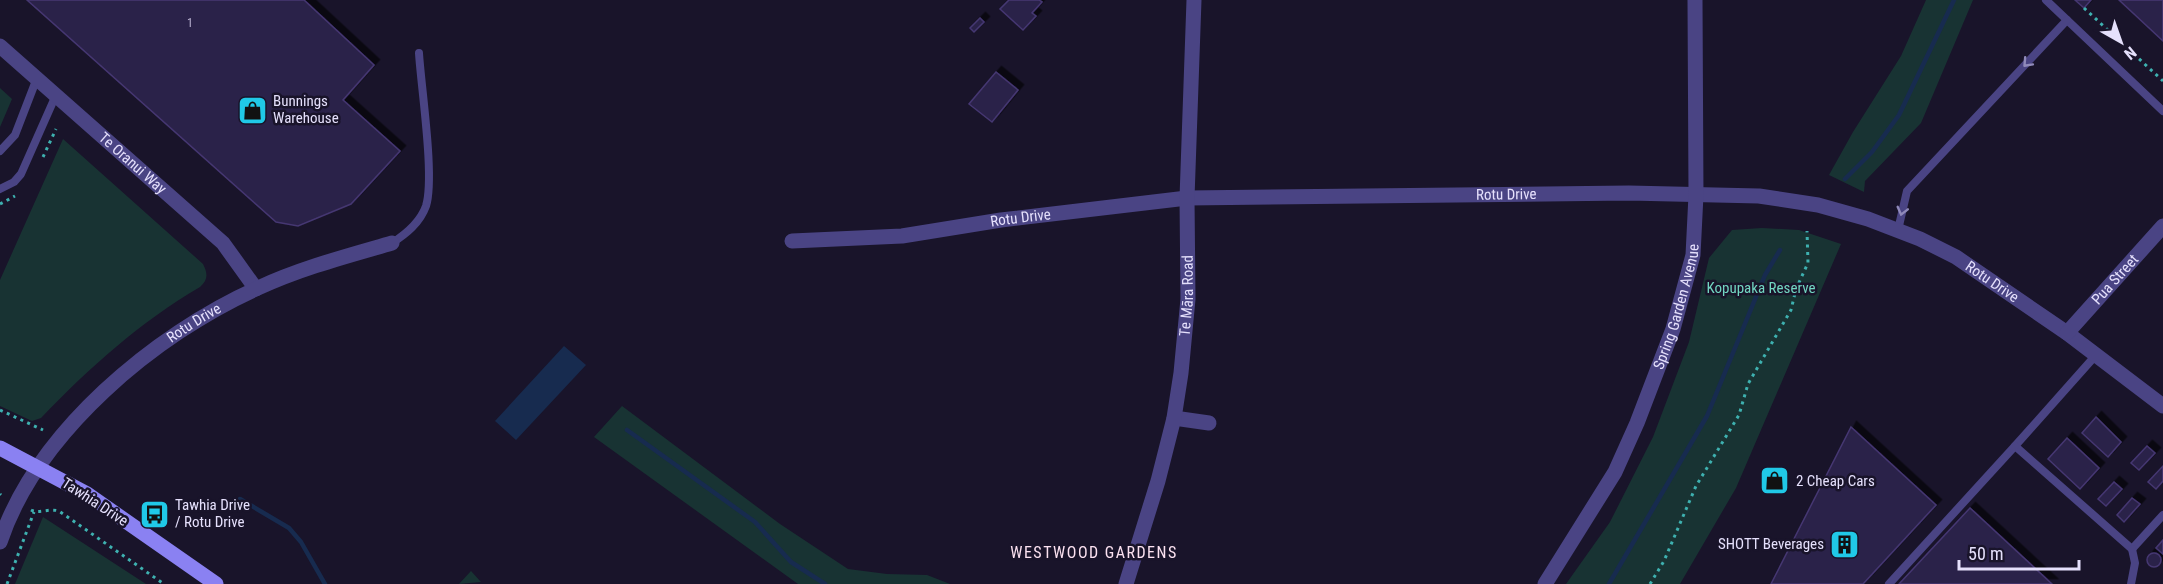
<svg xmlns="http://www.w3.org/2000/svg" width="2163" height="584" viewBox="0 0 2163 584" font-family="'Roboto Condensed',sans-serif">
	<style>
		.green { fill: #183333 }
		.water { fill: #172b4f }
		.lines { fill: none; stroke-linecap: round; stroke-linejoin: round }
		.stream { stroke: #172b4f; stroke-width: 4.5 }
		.building { fill: #2c2249; stroke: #453772; stroke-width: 1.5; filter: url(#shadow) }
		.path { stroke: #3eb1b0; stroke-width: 3; stroke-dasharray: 3 4.5; stroke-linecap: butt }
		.lane { stroke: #4a4484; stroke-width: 8 }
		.street { stroke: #4a4484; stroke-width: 15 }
		.secondary { stroke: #8a81f2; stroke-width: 15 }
		.oneway { stroke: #908aba }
		.labels { text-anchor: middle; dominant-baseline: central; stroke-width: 5; stroke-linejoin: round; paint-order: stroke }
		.number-label { font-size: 12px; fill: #b7b0cf }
		.poi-label { font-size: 15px; fill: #e5e0fc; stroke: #19142a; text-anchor: start }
		.street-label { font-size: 15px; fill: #e5e0fc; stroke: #19142a }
		.park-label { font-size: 15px; fill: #72d6c2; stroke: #19142a }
		.neighbourhood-label { font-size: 16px; letter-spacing: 1.5px; fill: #fce2f1; stroke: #19142a }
	</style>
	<defs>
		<filter id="shadow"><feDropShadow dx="5.5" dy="-5.5" stdDeviation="0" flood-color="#0009"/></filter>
	</defs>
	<rect width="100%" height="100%" fill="#19142a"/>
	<g class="green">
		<path d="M1926,0h47l-52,123 -56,58 -1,11 -35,-17 24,-43 48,-76z"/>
		<path d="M0,88l12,11 -12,28z"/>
		<path d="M63,139l140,125c5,10 5,16 -3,23 -61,36 -110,80 -159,131l-9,3 -32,-15v-126z"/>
		<path d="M1762,228l37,2 42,14 -105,244 -56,96h-114l44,-62 43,-85 36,-95 20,-84 23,-28z"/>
		<path d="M622,406l158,118 68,45 39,5 40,1 23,9h-152l-204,-147z"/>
		<path d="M43,517l103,67h-131z"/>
		<path d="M471,571l10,11 -22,2z"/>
	</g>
	<path class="water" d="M564,346l22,19 -70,75 -21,-19z"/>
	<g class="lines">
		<g class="stream">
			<path d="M1845,179l27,-27 27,-37 55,-115"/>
			<path d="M627,430l128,92 36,40 34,22"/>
			<path d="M240,499l49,29 12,14 24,42"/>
			<path d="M1609,584l98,-168 58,-141 15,-25"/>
		</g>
	</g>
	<g class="building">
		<path d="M27,0h277l70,65 -31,35 57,51 -49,53 -53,22 -22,-4z"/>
		<path d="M1009,0h30l3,2 -10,11 4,3 -13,14 -23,-21z"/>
		<path d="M2075,0h16l-7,8z"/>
		<path d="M2119,0h44v41z"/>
		<path d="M980,18l4,4 -10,10 -4,-4z"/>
		<path d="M996,72l22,18 -26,32 -23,-18z"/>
		<path d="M2096,417l25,25 -13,15 -26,-24z"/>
		<path d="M1851,427l85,78 -73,79h-92z"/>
		<path d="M2067,438l32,30 -19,21 -32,-30z"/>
		<path d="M2147,446l8,7 -16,17 -8,-7z"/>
		<path d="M2163,466v15l-7,8 -8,-7z"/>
		<path d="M2114,482l8,7 -16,17 -8,-7z"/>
		<path d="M2132,498l8,6 -16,18 -7,-7z"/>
		<path d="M1970,508l82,76h-153z"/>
		<path d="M2163,540v14l-7,-6z"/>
		<circle cx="2154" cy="560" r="7"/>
	</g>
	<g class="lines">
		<g class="path">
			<path d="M2084,8l79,73"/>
			<path d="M43,157l13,-28"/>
			<path d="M0,204l15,-8"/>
			<path d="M0,410l43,20"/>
			<path d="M0,494l1,1"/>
			<path d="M31,510c7,4 18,-2 28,1l105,73"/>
			<path d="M7,584l27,-72"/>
			<path d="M1650,584l14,-23 32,-75 43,-71 9,-31 43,-74 5,-21 12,-26 -1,-32"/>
		</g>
		<g class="lane">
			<path d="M2046,0l117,111"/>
			<path d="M0,151l15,-16 22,-57"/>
			<path d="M0,189l14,-7 7,-8 35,-79"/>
			<path d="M1898,230l9,-39 160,-171"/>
			<path d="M392,243c14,-9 28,-20 34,-37 9,-29 -5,-119 -7,-153"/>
			<path d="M2096,355l-81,91 117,103 31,-34"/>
			<path d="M1889,584l126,-138"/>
			<path d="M2131,584l4,-21 -3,-14"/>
		</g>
		<g class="street">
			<path id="s1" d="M0,46l223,197 33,46"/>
			<path id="s2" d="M792,241l110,-5 99,-16 186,-22 442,-5 130,3 59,9 50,14 52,20 36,18 111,76 96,73"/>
			<path id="s3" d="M2067,333l96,-107"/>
			<path d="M1174,418l35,5"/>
			<path id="s4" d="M0,542c37,-110 155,-208 258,-254 43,-20 89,-32 134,-45"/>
			<path id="s5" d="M1126,584l32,-103 16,-63 7,-45 7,-74 -1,-101 7,-198"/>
			<path id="s6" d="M1545,584l70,-112 22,-49 36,-94 20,-74 3,-60 -1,-195"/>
		</g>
		<path class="secondary" d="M0,448l87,46 129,90"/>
	</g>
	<defs><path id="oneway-chevron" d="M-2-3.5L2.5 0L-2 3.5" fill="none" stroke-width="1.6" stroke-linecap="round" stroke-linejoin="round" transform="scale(1.5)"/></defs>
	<g class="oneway">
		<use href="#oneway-chevron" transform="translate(2027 63) rotate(133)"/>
		<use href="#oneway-chevron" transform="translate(1902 211) rotate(104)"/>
	</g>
	<defs>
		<symbol id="shop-square" viewBox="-11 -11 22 22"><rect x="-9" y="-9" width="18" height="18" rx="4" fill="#20c9e7" stroke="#19142a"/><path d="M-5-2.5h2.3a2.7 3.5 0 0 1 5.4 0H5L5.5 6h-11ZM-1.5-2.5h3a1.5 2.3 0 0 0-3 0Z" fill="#111"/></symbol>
		<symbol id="bus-square" viewBox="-11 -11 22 22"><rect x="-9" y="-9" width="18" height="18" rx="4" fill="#20c9e7" stroke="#19142a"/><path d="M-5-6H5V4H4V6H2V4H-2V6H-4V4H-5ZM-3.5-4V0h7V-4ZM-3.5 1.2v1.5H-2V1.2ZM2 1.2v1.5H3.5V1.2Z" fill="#111"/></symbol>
		<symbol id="building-square" viewBox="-11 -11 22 22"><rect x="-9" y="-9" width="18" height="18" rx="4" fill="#20c9e7" stroke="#19142a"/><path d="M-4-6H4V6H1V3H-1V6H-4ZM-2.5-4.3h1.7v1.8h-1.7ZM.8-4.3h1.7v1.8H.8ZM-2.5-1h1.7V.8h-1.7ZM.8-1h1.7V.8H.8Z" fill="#111"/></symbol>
	</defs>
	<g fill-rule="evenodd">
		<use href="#shop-square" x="236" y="94" width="33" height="33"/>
		<use href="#shop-square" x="1758" y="464" width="33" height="33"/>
		<use href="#bus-square" x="138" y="498" width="33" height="33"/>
		<use href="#building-square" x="1828" y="528" width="33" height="33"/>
	</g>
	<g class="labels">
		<g class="number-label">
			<text x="190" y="23">1</text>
		</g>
		<g class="poi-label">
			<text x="273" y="101">Bunnings<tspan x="273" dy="17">Warehouse</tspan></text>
			<text x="1796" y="481">2 Cheap Cars</text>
			<text x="175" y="505">Tawhia Drive<tspan x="175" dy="17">/ Rotu Drive</tspan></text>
			<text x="1824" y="544" text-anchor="end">SHOTT Beverages</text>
		</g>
		<g class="street-label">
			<text stroke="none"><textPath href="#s1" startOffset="177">Te Oranui Way</textPath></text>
			<text stroke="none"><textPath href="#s2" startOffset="717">Rotu Drive</textPath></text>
			<text stroke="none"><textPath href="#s2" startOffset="230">Rotu Drive</textPath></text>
			<text stroke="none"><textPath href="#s3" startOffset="72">Pua Street</textPath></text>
			<text stroke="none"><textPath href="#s2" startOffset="1221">Rotu Drive</textPath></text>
			<text stroke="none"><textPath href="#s5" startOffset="296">Te Māra Road</textPath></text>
			<text stroke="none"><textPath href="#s6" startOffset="309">Spring Garden Avenue</textPath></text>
			<text stroke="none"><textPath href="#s4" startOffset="298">Rotu Drive</textPath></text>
			<text transform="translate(95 502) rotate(33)">Tawhia Drive</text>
		</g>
		<g class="park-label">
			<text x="1761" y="288">Kopupaka Reserve</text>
		</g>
		<g class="neighbourhood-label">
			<text x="1094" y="552">WESTWOOD GARDENS</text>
		</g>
	</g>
	<g transform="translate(2121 42) rotate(140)" stroke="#19142a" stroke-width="4.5" paint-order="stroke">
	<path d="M0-4.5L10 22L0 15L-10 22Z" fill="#e5e0fc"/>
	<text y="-9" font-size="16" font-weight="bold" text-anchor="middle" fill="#e5e0fc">N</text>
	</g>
	<path d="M1959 560v9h120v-9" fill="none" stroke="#e5e0fc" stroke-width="3"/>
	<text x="1968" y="560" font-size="18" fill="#e5e0fc" stroke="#19142a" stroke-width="4.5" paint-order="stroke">50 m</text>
</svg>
